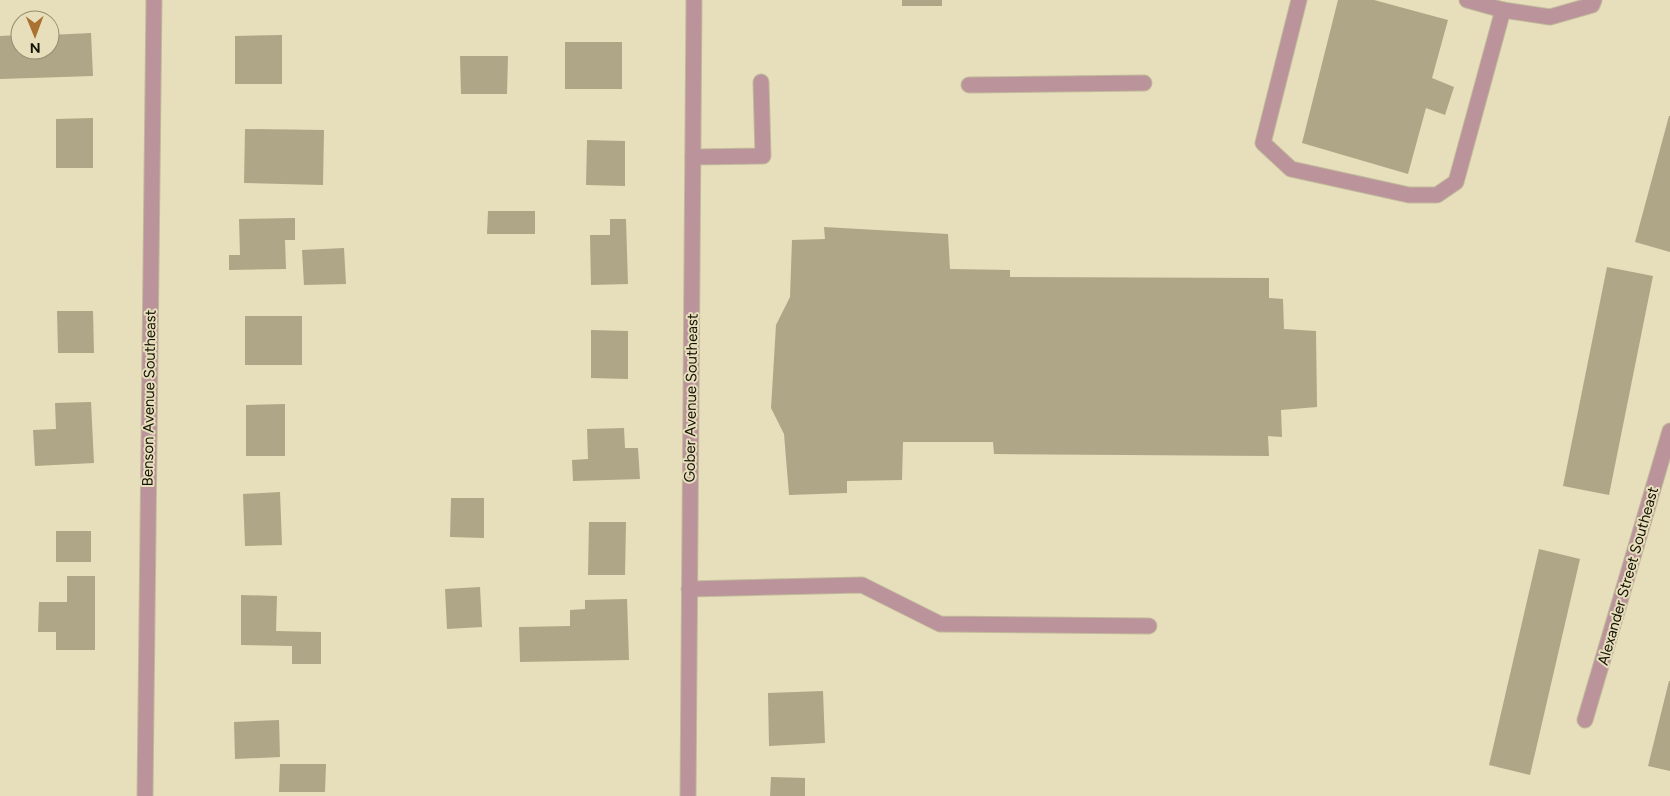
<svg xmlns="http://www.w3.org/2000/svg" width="1670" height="796" viewBox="0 0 1670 796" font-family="Figtree,sans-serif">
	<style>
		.building { fill: #aea686 }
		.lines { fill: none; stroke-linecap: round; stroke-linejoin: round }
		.minor-casing { stroke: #c1ba9a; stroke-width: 17 }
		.minor { stroke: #ba939b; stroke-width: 15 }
		.labels { text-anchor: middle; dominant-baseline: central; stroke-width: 4; stroke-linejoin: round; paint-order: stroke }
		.street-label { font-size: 15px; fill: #141105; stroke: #e7dfbb }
	</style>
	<rect width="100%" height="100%" fill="#e7dfbb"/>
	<g class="building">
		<rect x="902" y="0" width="40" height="6"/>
		<path d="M1338,0h36l74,20 -16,58 22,9 -9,28 -19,-7 -18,66 -106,-31z"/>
		<path d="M91,33l2,43 -93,3v-43l20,-1v15h30v-15z"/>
		<path d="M282,35v49h-47v-48z"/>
		<rect x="565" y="42" width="57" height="47"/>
		<path d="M460,56h48l-1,38h-46z"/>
		<path d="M1669,116h1v136l-35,-10z"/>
		<path d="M93,118v50h-37v-49z"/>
		<path d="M245,129l79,1 -1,55 -79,-2z"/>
		<path d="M587,140l38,1v45l-39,-1z"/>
		<path d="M488,211h47v23h-48z"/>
		<path d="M295,218v22h-10l1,29 -57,1v-15h11l-1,-36z"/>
		<path d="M610,219h16l2,65 -37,1 -1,-50h20z"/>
		<path d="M824,227l124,7 2,35 60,1v7l259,1v20l14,1 1,30 32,2 1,76 -36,3 1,27 -14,-1 1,20 -275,-2 -1,-12h-90l-1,38 -55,1v12l-58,2 -5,-61 -13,-26 5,-83 14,-28 2,-57 33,-1z"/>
		<path d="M344,248l2,36 -42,1 -2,-35z"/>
		<path d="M1607,267l46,9 -44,219 -46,-9z"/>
		<path d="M57,311h36l1,42h-36z"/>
		<rect x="245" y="316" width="57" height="49"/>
		<path d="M591,330l37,1v48l-37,-1z"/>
		<path d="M91,402l3,61 -59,3 -2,-36 23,-1 -1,-26z"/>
		<path d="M285,404v52h-39v-51z"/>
		<path d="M624,428l1,20h13l2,31 -67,2 -1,-21 16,-1 -1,-30z"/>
		<path d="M280,492l2,53 -37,1 -2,-52z"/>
		<path d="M451,498h33v40l-34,-1z"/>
		<path d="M589,522h37l-1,53h-37z"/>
		<rect x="56" y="531" width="35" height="31"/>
		<path d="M1539,549l41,10 -50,216 -41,-10z"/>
		<path d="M67,576h28v74h-39v-18h-18l1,-30h28z"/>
		<path d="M480,587l2,40 -35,2 -2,-40z"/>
		<path d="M241,595l36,1 -1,35 45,1v32h-29v-18l-51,-1z"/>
		<path d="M627,599l2,61 -109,2 -1,-35 51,-1v-16l15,-1v-9z"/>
		<path d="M1669,681h1v90l-22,-5z"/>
		<path d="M823,691l2,52 -56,3 -1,-53z"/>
		<path d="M279,720l1,37 -45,2 -1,-37z"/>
		<path d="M280,764h46l-1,28h-46z"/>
		<path d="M771,777l34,1v18h-35z"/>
	</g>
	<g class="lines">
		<defs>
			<g id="minor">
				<path d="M1299,0l-36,143 28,26 118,26h28l19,-13 47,-172"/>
				<path d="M1467,0l36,10 47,7 42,-12 2,-5"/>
				<path d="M969,85l175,-2"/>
				<path d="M693,157l70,-1 -2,-74"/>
				<path d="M689,589l173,-4 78,39 209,2"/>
				<path d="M1585,720l85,-289"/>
				<path d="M145,796l9,-796"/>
				<path d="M688,796l6,-796"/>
			</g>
		</defs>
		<use href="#minor" class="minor-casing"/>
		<use href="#minor" class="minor"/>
	</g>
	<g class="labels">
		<g class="street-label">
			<text transform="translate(149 398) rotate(-89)">Benson Avenue Southeast</text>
			<text transform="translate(691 398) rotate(-89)">Gober Avenue Southeast</text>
			<text transform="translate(1628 576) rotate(-74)">Alexander Street Southeast</text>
		</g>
	</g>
	<g transform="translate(35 35) rotate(179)"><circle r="24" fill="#e7dfbb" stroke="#938d72"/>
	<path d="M0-4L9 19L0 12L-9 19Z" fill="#ab7131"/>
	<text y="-8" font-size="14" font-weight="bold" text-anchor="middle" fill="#141105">N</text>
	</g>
</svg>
